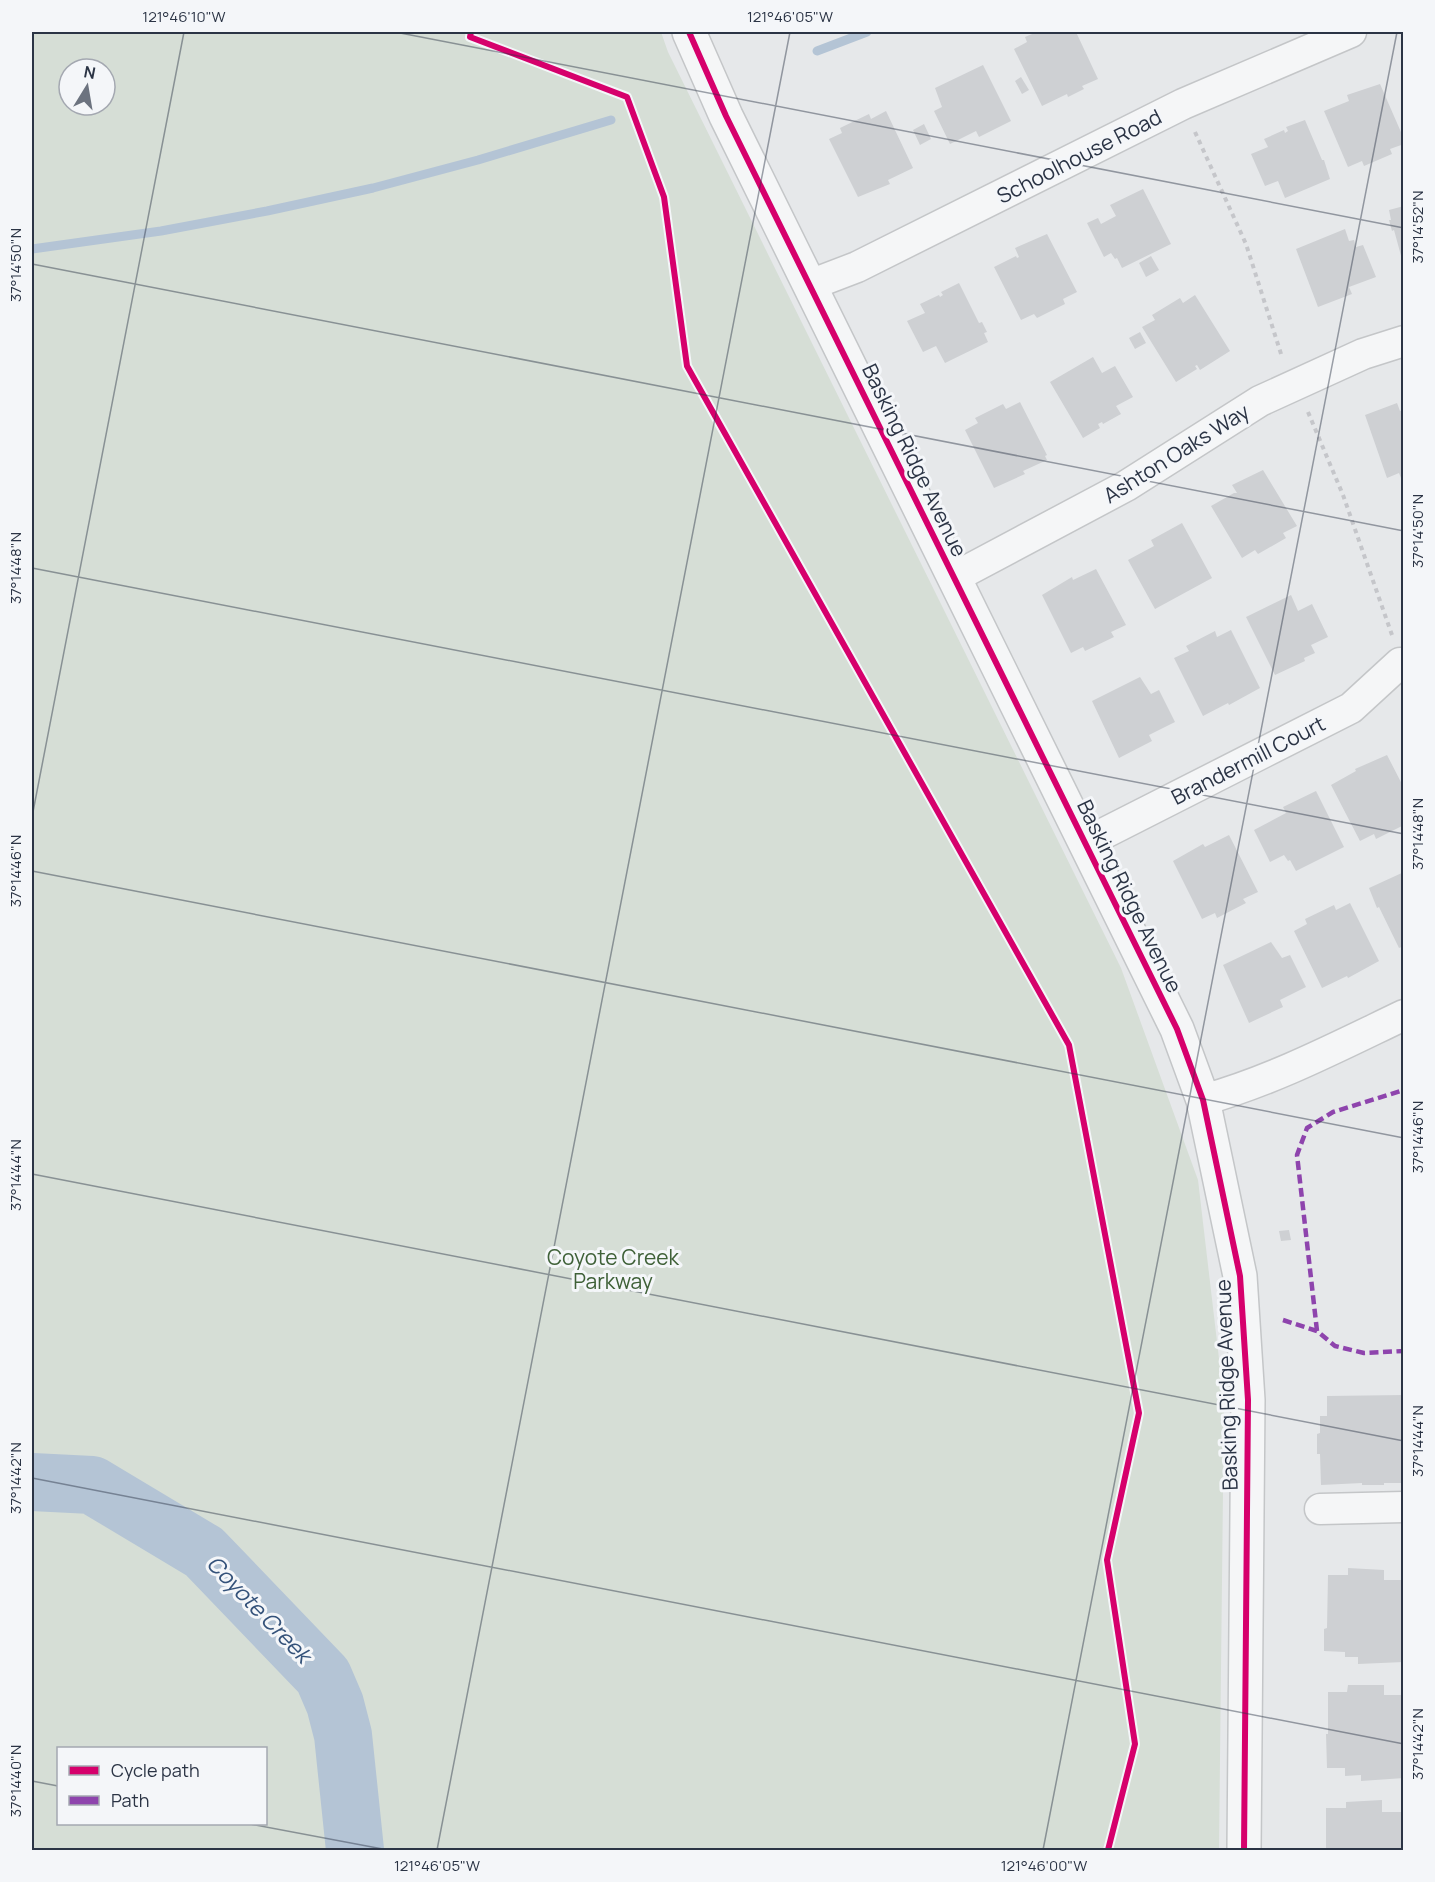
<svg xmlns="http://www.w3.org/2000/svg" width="1435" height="1882" viewBox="0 0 1435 1882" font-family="Manrope,sans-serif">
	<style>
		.green { fill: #d6ded6; fill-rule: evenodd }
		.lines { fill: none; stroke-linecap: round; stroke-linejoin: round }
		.stream { stroke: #b4c4d5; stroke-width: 9 }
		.river { stroke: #b4c4d5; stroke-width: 58 }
		.building { fill: #ced0d3 }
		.minor-casing { stroke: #c4c6c8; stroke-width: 33 }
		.tertiary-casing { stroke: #c4c6c8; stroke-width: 36 }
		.path { stroke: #c5c6ca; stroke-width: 4; stroke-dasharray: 4.5 4.5; stroke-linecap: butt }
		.minor { stroke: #f5f6f7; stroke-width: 30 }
		.tertiary { stroke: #f5f6f7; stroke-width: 33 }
		.quiet { stroke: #8e44ad; stroke-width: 4.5; stroke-dasharray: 9 4.5; stroke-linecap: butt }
		.cycleway-casing { stroke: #f4f6f9; stroke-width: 10 }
		.cycleway { stroke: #d6006c; stroke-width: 6 }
		.ticks { fill: none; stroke: #2b3445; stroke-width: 1.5; stroke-opacity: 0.45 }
		.labels { text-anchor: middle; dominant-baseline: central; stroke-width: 6; stroke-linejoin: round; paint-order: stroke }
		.street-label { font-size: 21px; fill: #2b3445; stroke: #f4f6f9 }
		.park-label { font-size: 21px; fill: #3f6138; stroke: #f4f6f9 }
		.water-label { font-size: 22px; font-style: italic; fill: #34527a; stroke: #f4f6f9 }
		.neatline { fill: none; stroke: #2b3445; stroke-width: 2 }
		.ticks-label { font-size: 15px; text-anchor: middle; fill: #2b3445 }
	</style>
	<rect width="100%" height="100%" fill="#e6e8ea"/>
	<path class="green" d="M32,32h629l7,20 453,916 77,212 26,221 -5,449h-1187zM69,69h36v36h-36zM58,1748h208v76h-208z"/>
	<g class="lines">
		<g class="stream">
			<path d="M817,51l50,-19"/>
			<path d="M32,249l129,-18 106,-20 106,-23 105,-28 133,-40"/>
		</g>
		<path class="river" d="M32,1482l60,3 112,67 119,124 12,28 8,31 12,115"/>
	</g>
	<g class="building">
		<path d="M1037,32h39l22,47 -16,7 2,3 -16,8 -1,-3 -25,12 -28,-57 13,-7 -2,-5z"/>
		<path d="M983,65l28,56 -32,16 -3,-6 -26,13 -16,-33 8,-4 -7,-19z"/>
		<path d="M1021,77l8,13 -7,4 -7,-13z"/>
		<path d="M1380,84l24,55v5l-14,5 2,5 -28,12 -2,-5 -14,6 -24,-56 25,-10 -2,-6z"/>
		<path d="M886,111l27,57 -25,12 2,4 -32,13 -29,-58 13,-6 -2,-5 29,-14 2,5z"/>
		<path d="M1305,120l17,40h2l6,19 -45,19 -7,-17 -13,5 -14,-32 17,-7 -4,-8 20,-9 1,3 3,-2 -2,-4z"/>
		<path d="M924,124l7,15 -11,6 -7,-15z"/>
		<path d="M1143,189l28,55 -49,24 -5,-10 -2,1 -4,-6 -7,4 -17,-34 11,-5 3,6 15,-8 -6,-11z"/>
		<path d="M1404,206v57h-1l-9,-33 -2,1 -3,-11h2l-2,-10z"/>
		<path d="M1345,229l4,12 5,-1 2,7 7,-2 13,32 -27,10 3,7 -34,13 -22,-58z"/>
		<path d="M1047,234l30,58 -14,7 2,5 -28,14 -3,-4 -13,6 -27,-53 22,-11 1,2 2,-1 -4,-9z"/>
		<path d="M1151,256l8,14 -13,7 -7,-14z"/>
		<path d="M959,283l20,40 3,-1 5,10 -3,1 4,9 -43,21 -9,-17 -13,6 -16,-31 18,-8 -5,-9 19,-9 1,2 3,-2 -2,-3z"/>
		<path d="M1195,295l35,56 -30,19 -3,-5 -2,1 2,3 -21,13 -34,-55 13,-7 -3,-5 28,-17 3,5z"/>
		<path d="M1140,332l6,11 -11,6 -6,-11z"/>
		<path d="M1093,357l9,16 13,-7 18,31 -17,9 5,8 -18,10 -1,-2 -4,2 2,4 -17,10 -33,-56z"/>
		<path d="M1020,402l27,53 -2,1 2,4 -24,11 2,3 -31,14 -29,-58 13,-7 -3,-5 28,-14 3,5z"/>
		<path d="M1397,403l3,8 4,-1v67l-3,1 -2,-5 -12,5 -22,-63z"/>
		<path d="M1263,470l34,56 -14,7 3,5 -28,16 -3,-4 -13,8 -31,-52 23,-13h3l-5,-8z"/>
		<path d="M1182,523l30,55 -57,31 -27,-49 26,-14 -3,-6z"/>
		<path d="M1096,569l30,56 -15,7 3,5 -29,14 -2,-4 -12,6 -29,-58 30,-18 1,3z"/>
		<path d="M1291,595l7,16 14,-7 16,33 -17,8 4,8 -11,5 1,3 -30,14 -29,-58z"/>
		<path d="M1231,630l29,58 -31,17 -1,-2 -25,13 -29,-58 15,-7 -3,-5 29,-15 2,6z"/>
		<path d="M1140,677l11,17 8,-4 16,32 -26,13 3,6 -33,17 -27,-57z"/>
		<path d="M1387,755l17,33v37l-28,14 -2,-5 -14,7 -29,-56 25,-14 -1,-2z"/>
		<path d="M1316,791l28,56 -48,24 -6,-11 -2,1 -4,-6 -14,7 -16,-32 32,-17 -3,-6z"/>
		<path d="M1229,835l29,57 -15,7 3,4 -29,15 -2,-5 -13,6 -29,-58 30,-17 2,3z"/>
		<path d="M1404,872v74l-5,2 -20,-41 -2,1 -8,-20z"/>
		<path d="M1350,903l29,58 -31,17 -1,-2 -25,12 -28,-57 13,-7 -2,-5 29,-14 2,5z"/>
		<path d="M1271,942l11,16 8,-3 16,32 -26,13 3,7 -34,16 -26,-58z"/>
		<path d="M1289,1230l2,10 -10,1 -2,-10z"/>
		<path d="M1404,1395v88h-20v2h-22v-2l-41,2 -1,-31h-3v-20l3,-1v-17h7v-20z"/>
		<path d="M1348,1568l36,2v10h20v82l-46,2v-7h-13v-5l-21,-1v-22l3,-1 1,-53h20z"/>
		<path d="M1348,1685h36v10h20v83l-43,3v-6l-16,1v-8h-18l-1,-34h2v-42h19z"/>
		<path d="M1382,1800v12h22v38h-78v-42h20v-6z"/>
	</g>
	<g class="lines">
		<defs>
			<g id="minor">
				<path d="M810,285l47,-18 326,-163 168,-72"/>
				<path d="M955,577l171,-91 134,-85 103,-47 41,-13"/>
				<path d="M1085,843l266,-135 49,-45"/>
				<path d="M1203,1100c71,-20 134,-53 201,-85"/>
				<path d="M1320,1509l84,-2"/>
			</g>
			<path id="tertiary" d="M689,32l37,84 451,913 26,71 37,176 8,124 -4,450"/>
		</defs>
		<use href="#minor" class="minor-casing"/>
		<use href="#tertiary" class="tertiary-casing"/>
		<g class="path">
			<path d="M1195,132l51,112 36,113"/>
			<path d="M1308,412l35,83 49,140"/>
		</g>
		<use href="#minor" class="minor"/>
		<use href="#tertiary" class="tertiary"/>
		<g class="quiet">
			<path d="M1283,1320l34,11 18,15 29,7 40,-2"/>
			<path d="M1317,1331l-20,-176 10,-27 26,-16 71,-22"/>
		</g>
		<defs>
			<g id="cycleway">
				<path d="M471,32l-1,5 157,60 37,100 23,169 382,679 70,368 -32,147 28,184 -27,106"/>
				<path d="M689,32l37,84 451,913 26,71 37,176 8,124 -4,450"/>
			</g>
		</defs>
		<use href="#cycleway" class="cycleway-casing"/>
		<use href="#cycleway" class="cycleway"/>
	</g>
	<path class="ticks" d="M395,32l1009,196M32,264l1372,267M32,568l1372,266M32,817l152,-785M32,871l1372,267M32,1174l1372,267M32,1478l1372,266M32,1781l26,5M250,1824l138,26M437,1850l353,-1818M1043,1850l354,-1818"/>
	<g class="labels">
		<g class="street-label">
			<text transform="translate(1079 156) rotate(-27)">Schoolhouse Road</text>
			<text transform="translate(1176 453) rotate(-32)">Ashton Oaks Way</text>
			<text transform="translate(915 460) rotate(64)">Basking Ridge Avenue</text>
			<text transform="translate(1248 760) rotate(-27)">Brandermill Court</text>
			<text transform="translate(1130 896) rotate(64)">Basking Ridge Avenue</text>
			<text transform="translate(1226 1385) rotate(-92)">Basking Ridge Avenue</text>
		</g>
		<g class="park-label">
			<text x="613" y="1257">Coyote Creek<tspan x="613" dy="24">Parkway</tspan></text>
		</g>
		<g class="water-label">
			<text transform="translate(259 1609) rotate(46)">Coyote Creek</text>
		</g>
	</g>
	<rect width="1435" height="1882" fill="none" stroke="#f4f6f9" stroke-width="66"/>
	<rect x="57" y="1747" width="210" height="78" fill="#f4f6f9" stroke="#a4a8b1" stroke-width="1.5"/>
	<rect x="69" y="1766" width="30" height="9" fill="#d6006c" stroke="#a4a8b1" stroke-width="1.5"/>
	<text x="111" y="1777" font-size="18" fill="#2b3445">Cycle path</text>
	<rect x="69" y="1796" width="30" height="9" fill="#8e44ad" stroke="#a4a8b1" stroke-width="1.5"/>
	<text x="111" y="1807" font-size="18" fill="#2b3445">Path</text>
	<g transform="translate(87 87) rotate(11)"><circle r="28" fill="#f4f6f9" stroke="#a4a8b1" stroke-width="1.5"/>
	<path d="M0-4.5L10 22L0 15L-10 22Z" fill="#6c737f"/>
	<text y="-9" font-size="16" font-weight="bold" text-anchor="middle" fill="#2b3445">N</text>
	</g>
	<rect x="33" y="33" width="1369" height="1816" class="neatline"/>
	<g class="ticks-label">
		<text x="184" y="22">121°46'10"W</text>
		<text x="790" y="22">121°46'05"W</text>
		<text transform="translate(1418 227) rotate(-90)" y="5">37°14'52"N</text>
		<text transform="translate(16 265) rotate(-90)" y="5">37°14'50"N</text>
		<text transform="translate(1418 531) rotate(-90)" y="5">37°14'50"N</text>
		<text transform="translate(16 568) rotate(-90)" y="5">37°14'48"N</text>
		<text transform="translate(1418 834) rotate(-90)" y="5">37°14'48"N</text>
		<text transform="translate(16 871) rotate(-90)" y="5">37°14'46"N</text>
		<text transform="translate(1418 1137) rotate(-90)" y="5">37°14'46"N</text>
		<text transform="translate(16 1175) rotate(-90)" y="5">37°14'44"N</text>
		<text transform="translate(1418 1441) rotate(-90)" y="5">37°14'44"N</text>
		<text transform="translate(16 1478) rotate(-90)" y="5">37°14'42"N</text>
		<text transform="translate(1418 1744) rotate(-90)" y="5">37°14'42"N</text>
		<text transform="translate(16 1781) rotate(-90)" y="5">37°14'40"N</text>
		<text x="437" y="1871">121°46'05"W</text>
		<text x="1044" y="1871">121°46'00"W</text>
	</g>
</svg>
